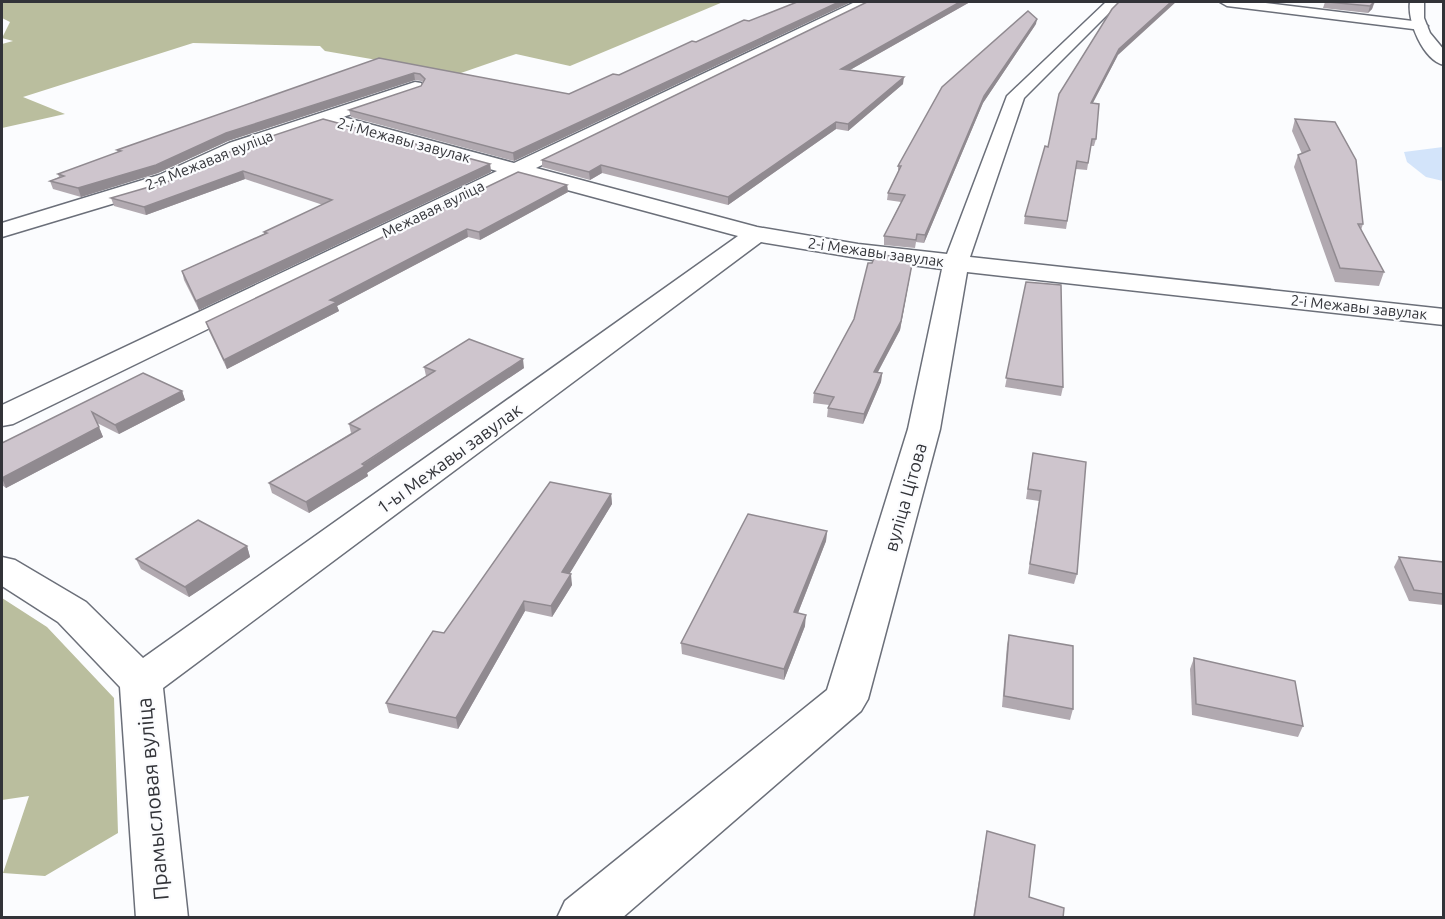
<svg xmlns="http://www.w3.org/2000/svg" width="1445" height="919" viewBox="0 0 1445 919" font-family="Ubuntu,sans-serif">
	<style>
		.forest { fill: #babe9e }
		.water { fill: #d3e4fa }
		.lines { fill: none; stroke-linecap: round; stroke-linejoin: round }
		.minor-casing { stroke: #6b6f79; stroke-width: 3 }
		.secondary-casing { stroke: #6b6f79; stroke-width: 3 }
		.minor { fill: #fff; fill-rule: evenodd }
		.secondary { fill: #fff; fill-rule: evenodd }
		.wall { fill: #b1a9b0 }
		.shaded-wall { fill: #908a90 }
		.building { fill: #cec5cd; stroke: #908a90; stroke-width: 1.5 }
		.labels { text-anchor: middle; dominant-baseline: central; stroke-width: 4.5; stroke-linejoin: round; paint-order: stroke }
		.far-street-label { font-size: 15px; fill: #323338; stroke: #fbfcfe }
		.street-label { font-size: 18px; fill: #323338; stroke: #fbfcfe }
		.near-street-label { font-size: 21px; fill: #323338; stroke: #fbfcfe }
	</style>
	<rect width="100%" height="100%" fill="#fbfcfe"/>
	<g class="forest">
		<path d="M2,2h721l-153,64 -54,-12 -58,20 -133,-23 -5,-5 -127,-3 -170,54 42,17 -63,14v-84l11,-3 -11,-3 8,-16 -8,-4z"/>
		<path d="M2,598l45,29 67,71 4,135 -73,43 -42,-3 26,-77 -27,4z"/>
	</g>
	<path class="water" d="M1443,147v34l-17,-4 -19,-15 -3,-10z"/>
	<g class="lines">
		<defs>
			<g id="minor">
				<path d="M855,2h17l-336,166 221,59 101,17 89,10 60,-158 99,-94h14l-96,96 -54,159 474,52v16l-477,-53 -27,157 -72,270 -7,12 -239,207h-65l8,-17 262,-211 81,-261 34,-160 -84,-11 -97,-16 -598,446 25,230h-52l-16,-231 -62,-65 -56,-36v-29l13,3 71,42 57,56 595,-422 -219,-59 -506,247 -11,2v-21l495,-234 -173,-47 -81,27 -68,34 -173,52v-14l157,-48 70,-32 186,-61 6,1 3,4 -3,4 -78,26 171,46z"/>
				<path d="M1220,2h37l164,20 7,4 -7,4 -194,-24z"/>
			</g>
			<path id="secondary" d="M1410,2h14v16l6,15 14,17v15c-21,-5 -37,-44 -34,-63z"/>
		</defs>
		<use href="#minor" class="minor-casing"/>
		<use href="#secondary" class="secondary-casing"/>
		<use href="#minor" class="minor"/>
		<use href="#secondary" class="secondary"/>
	</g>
	<g class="wall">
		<path d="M797,2h54l-337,159 -163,-44 -2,-7 72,-24 2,-4 -2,-1 -6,-1 -187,61 -70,32 -77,24 -28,-8 -3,-8 9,-4 -1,-3 60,-21 -1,-3 262,-92 190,36 50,-19 77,-33z"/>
		<path d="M867,2h103l-120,68 53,14 -55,47 -12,-2 -108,76 -126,-32 -12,7 -48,-13v-7z"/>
		<path d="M1325,2h50l-3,7 -4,4 -45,-5z"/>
		<path d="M1036,24l-53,79 -59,140 -8,-1 -1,6 -31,-3v-9l17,-34 -14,-2 1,-7 10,-20v-7z"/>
		<path d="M1118,55l-25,48 3,36 -2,7h-3l-4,24 -11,-1 -10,60 -42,-5 1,-8 23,-69z"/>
		<path d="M1295,119l68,105 -2,6 23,42 -5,14 -44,-4 -41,-115 4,-12 4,-1 -10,-23z"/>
		<path d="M242,146l248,18 1,8 -292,138 -15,-30 -2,-9 82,-37v-2l59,-27 -78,-26 -99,36 -32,-9 -3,-8 62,-18z"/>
		<path d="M567,185l1,7 -88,48 -12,-3 -131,69 2,5 -112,58 -18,-38 -3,-9z"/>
		<path d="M913,259l-13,71 -22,42 4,1 -1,9 -18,42 -36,-7 1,-9 1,-3 -16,-2 1,-10 40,-74 18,-56z"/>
		<path d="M1026,282l37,105 -2,9 -56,-9z"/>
		<path d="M424,367l100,1 -157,105 1,3 -59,37 -37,-20 -3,-10 82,-50 -2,-9 77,-48z"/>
		<path d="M143,373l39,18 3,9 -66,34 -22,-11 6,14 -97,51 -4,-3v-42z"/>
		<path d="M1033,453l44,121 -3,10 -46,-10 11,-73 -13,-2z"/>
		<path d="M611,494l1,10 -43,70 3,11 -20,32 -27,-6 -67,118 -69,-16 -3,-10z"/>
		<path d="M827,531l-1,10 -28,72 7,13 -21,54 -102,-26 -1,-11z"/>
		<path d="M247,546l3,11 -61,40 -48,-28 -5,-10z"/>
		<path d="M1399,557l44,5v43l-34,-4 -15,-34z"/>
		<path d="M1009,635l64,74 -3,11 -68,-13 5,-62z"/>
		<path d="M1194,658l109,68 -5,11 -106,-22 -2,-46z"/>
		<path d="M987,831l42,66 34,21h-90z"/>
	</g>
	<g class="shaded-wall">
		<path d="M839,2h12l-337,159 -1,-8z"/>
		<path d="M960,2h10l-129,73v-6z"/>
		<path d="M1171,2h5l-58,53 -29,55 2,-7 28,-54z"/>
		<path d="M1374,2l-2,7 -4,4 2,-7z"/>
		<path d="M1037,19l-1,5 -53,79 -59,140 1,-8 59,-139z"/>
		<path d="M414,73l1,7 -187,61 -70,32 -77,24 -3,-9 148,-55z"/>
		<path d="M904,77l-1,7 -55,47v-7z"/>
		<path d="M836,122v7l-108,76v-8z"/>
		<path d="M490,164l1,8 -292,138 -3,-9z"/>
		<path d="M601,165l1,8 -12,7 -1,-8z"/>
		<path d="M243,171l2,8 -99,36 -2,-8z"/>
		<path d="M567,185l1,7 -88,48 -1,-8z"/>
		<path d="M467,229l1,8 -131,69 2,5 -112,58 -3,-9 106,-60z"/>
		<path d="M913,259l-13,71 -27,51 1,-9z"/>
		<path d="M523,359l1,9 -157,105 1,3 -59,37 -3,-11z"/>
		<path d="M882,373l-1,9 -18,42 1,-10z"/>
		<path d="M182,391l3,9 -66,34 -4,-9z"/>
		<path d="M99,427l4,10 -97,51 -4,-10z"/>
		<path d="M611,494l1,10 -48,79 -2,-11z"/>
		<path d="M827,531l-1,10 -32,82v-11z"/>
		<path d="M247,546l3,11 -61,40 -4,-10z"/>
		<path d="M571,574l1,11 -20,32 -1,-11z"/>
		<path d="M524,601l1,10 -67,118 -2,-11z"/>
		<path d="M806,615l-1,11 -21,54v-11z"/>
	</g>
	<g class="building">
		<path d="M797,2h42l-326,151 -164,-43 72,-24 4,-7 -5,-5 -6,-1 -188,60 -70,32 -78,23 -28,-7 14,-5 -6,-2 63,-23 -4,-1 262,-92 190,36 44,-20 6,1 73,-34 4,1 48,-22 5,1z"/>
		<path d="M867,2h93l-119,67 63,8 -56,47 -12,-2 -108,75 -127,-32 -12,7 -47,-12z"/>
		<path d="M1119,2h52l-52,47 -28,54 8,1 -3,35h-4l-4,24 -11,-2 -10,60 -42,-5 20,-70 3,1 11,-53 53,-85z"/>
		<path d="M1328,2h46l-4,4z"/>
		<path d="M1028,11l9,8 -53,77 -59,139 -8,-1 -1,6 -32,-4 21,-41 -17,-2 13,-27h-3l44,-79z"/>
		<path d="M323,119l167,45 -294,137 -14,-30 85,-38 -3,-1 68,-32 -89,-29 -99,36 -33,-9 62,-18 69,-34z"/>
		<path d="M1295,119l40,3 21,38 7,64h-5l26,48 -44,-4 -42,-113 12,-5z"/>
		<path d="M518,172l49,13 -88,47 -12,-3 -137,71 7,2 -113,58 -18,-38z"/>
		<path d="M876,254l37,5 -12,62 -27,51 8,1 -18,41 -36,-6 6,-11 -20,-4 40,-74 14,-56h4z"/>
		<path d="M1026,282l35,3 2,102 -57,-9z"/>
		<path d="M469,339l54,20 -161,105 3,2 -59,36 -37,-19 91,-54 -11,-5 86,-53 -11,-4z"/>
		<path d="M143,373l39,18 -67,34 -23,-13 7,15 -97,51v-35z"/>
		<path d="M1033,453l53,9 -9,112 -47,-10 11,-73 -13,-2z"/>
		<path d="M550,482l61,12 -49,78 9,2 -20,32 -27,-5 -68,117 -70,-15 47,-72 11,2z"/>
		<path d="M748,514l79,17 -33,81 12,3 -22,54 -103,-26z"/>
		<path d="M198,520l49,26 -62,41 -49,-28z"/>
		<path d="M1399,557l44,5v32l-29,-4z"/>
		<path d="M1009,635l64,11v63l-69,-13z"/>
		<path d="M1194,658l101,23 8,45 -107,-22z"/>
		<path d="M987,831l48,14 -6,52 35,11 -1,10h-89z"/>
	</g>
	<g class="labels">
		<g class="far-street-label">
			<text transform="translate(404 140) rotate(15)">2-і Межавы завулак</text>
			<text transform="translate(209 160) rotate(-22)">2-я Межавая вуліца</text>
			<text transform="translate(433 209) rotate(-26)">Межавая вуліца</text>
			<text transform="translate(876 252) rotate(8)">2-і Межавы завулак</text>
			<text transform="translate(1359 307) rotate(6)">2-і Межавы завулак</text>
		</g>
		<g class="street-label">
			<text transform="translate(449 458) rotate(-36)">1-ы Межавы завулак</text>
			<text transform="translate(905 497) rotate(-74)">вуліца Цітова</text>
		</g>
		<g class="near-street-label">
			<text transform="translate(152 799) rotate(-95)">Прамысловая вуліца</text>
		</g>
	</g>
	<rect width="1445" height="919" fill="none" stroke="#323338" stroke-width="6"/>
</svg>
